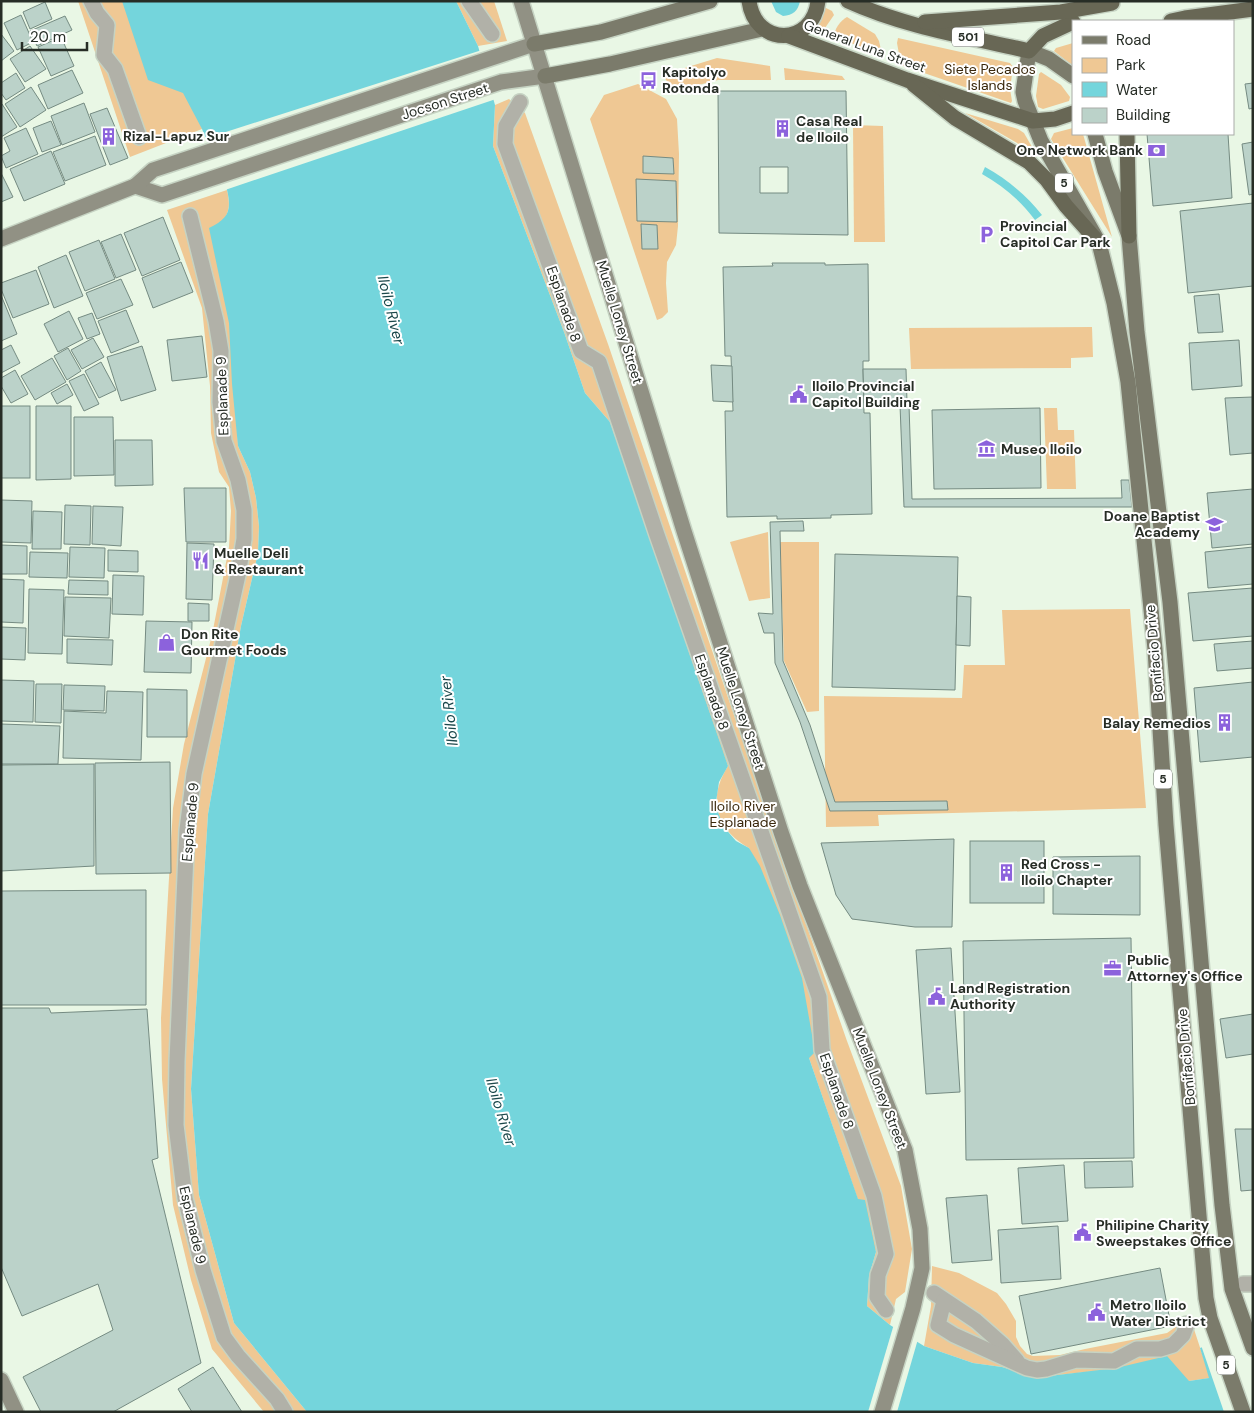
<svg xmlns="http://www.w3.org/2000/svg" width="1254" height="1413" viewBox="0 0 1254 1413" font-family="'DM Sans',sans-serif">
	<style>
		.green { fill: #efc894 }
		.water { fill: #74d5dc }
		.pier { fill: #e9f7e5 }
		.building { fill: #bbd2c9; stroke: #758b82; fill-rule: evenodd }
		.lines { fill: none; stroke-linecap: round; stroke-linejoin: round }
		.street-casing { stroke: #c6d3c3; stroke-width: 18 }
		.secondary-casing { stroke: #c6d3c3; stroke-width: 18 }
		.primary-casing { stroke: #c6d3c3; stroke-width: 18 }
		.highway-casing { stroke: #c6d3c3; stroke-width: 18 }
		.street { stroke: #b1b1a8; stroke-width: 15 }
		.secondary { stroke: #919184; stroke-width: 15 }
		.primary { stroke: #7b7b6b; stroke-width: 15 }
		.highway { stroke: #686755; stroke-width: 15 }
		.labels { text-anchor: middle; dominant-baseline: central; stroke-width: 4; stroke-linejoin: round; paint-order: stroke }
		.shield { fill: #fff; stroke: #686c67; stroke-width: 1 }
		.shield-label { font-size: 12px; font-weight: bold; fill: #272d26 }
		.street-label { font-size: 14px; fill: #272d26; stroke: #fff }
		.park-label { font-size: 14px; fill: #3a280c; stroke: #fff }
		.poi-label { font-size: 14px; font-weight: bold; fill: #272d26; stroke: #fff; text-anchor: start }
		.water-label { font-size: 15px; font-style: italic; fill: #1c484b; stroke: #fff }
	</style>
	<rect width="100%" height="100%" fill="#e9f7e5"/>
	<g class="green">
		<path d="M78,1h100l24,128 -72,28z"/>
		<path d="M456,1h38l13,40 -29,5z"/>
		<path d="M824,7l8,4 2,4 -9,13 -4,2 -7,-4z"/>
		<path d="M847,17l28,17 4,7 3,13 -1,2 -46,-20c-2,-6 6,-16 12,-19z"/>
		<path d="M898,38l112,25 3,4 -3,22 2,12 -1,2 -6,-2 -104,-36 -4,-22z"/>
		<path d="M1073,43v23l-19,-15 2,-3z"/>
		<path d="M717,58l53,8 1,14h-53l-43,11 -13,-16z"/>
		<path d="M784,68l58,8 3,4h-60z"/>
		<path d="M1041,72l20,13 9,12 -1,4 -26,8 -5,-2 -2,-11 3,-22z"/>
		<path d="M638,84l28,15 11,20 2,35 -1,72 -2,19 -9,17 -1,21 2,29 -6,6 -5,2 -67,-201 14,-24z"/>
		<path d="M509,99l16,14 83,231 164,483 75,214 54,145 11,63 -7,43 -9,7 -6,26 -23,-19 2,-30 7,-24 -67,-194 -60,-210c-33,-19 -42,-49 -21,-82l-118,-303 5,-27 -5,-14 -25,-29 -21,-61 -71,-186 2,-41z"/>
		<path d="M965,113l53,16 6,4 12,21z"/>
		<path d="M853,125l30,1 2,116h-31z"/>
		<path d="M1073,128v6h10l29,103 -61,-98 3,-6z"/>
		<path d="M227,190c3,13 4,26 -9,34l12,15 8,207 12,26 6,26 3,28 -1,27 -17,73 -33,188 -17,275 8,106 35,128 73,89h-43l-52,-63 -21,-69 -18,-75 -11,-126 -1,-61 12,-210 11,-64 28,-109 17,-88 2,-36 -2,-24 -10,-15 -8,-39 -1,-47 -8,-78 -35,-98z"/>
		<path d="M1092,327l1,30 -22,1v10l-160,1 -2,-41z"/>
		<path d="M1044,408h13l1,22h16l2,59h-29z"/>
		<path d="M768,532l2,66 -21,3 -19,-59z"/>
		<path d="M780,542h39v169l-12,1 -23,-51z"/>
		<path d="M1130,609l16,199 -268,7 1,11 -53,1 -2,-131 138,2 2,-33h41l-3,-55z"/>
		<path d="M932,1266l27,7 38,20 9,11 10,17v16l4,9 7,8 6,2 27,-1 25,-6 82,-16 23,-16 20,61 -21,3 -84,-11 -56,6 -22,-1 -25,-8 -29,-4 -49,-17 7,-40z"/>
	</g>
	<g class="water">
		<path d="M122,1h334l22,45 17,59 -2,41 71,186 21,61 25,29 118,344 -9,16 -3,20 2,10 5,14 13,15 13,7 11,18 20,49 22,63 13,74 -6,6 49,141 7,1 11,52 -7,24 -2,30 23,19 34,21 49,17 29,4 25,8 22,1 67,-8 51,-12 22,25 20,-3 -9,-30 53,-21v85h-946l-73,-89 -35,-128 -8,-106 17,-275 33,-188 17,-73 1,-27 -3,-28 -6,-26 -12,-26 -6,-62 -3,-61 -20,-95c19,-9 23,-17 18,-38l-25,-61 -19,-36 -35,-13z"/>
		<path d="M771,1h29c-2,10 -7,14 -17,15l-7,-4z"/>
		<path d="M985,167c22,12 42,29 57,48l-7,5c-14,-19 -33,-35 -53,-46z"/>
	</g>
	<g class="pier">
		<path d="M482,50l14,49 -271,91 -21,-51z"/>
		<path d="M894,1324l24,15 -21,73h-29z"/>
		<path d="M1253,1325v87h-29l-23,-67z"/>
	</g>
	<g class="building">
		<path d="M45,2l7,17 -22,10 -7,-17z"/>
		<path d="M21,15l12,27 -16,8 -13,-27z"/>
		<path d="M65,16l7,14 -35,16 -7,-15z"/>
		<path d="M1,34l13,17 -13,10z"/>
		<path d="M61,37l13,29 -23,10 -13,-29z"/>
		<path d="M30,46l16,23 -21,13 -15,-23z"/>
		<path d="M72,70l11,23 -35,16 -10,-24z"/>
		<path d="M16,73l9,15 -19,12 -5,-7v-10z"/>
		<path d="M1253,83v25l-4,1 -4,-25z"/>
		<path d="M31,87l15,23 -26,17 -15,-23z"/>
		<path d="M718,91h128l2,144 -129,-2zM760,167h28v26h-28z"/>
		<path d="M84,103l11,29 -33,13 -11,-29z"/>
		<path d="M2,104l15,23 -16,10v-32z"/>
		<path d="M107,108l21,50 -18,7 -20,-51z"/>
		<path d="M51,121l10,24 -19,7 -9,-24z"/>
		<path d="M26,128l12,26 -32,14 -5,-12 9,-5 -6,-13z"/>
		<path d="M1147,134h81l4,64 -79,8z"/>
		<path d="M95,136l11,29 -41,16 -12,-29z"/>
		<path d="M1253,142v52l-4,1 -7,-51z"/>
		<path d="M51,151l14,33 -41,17 -14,-32z"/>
		<path d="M643,156l30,2 1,16 -31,-1z"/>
		<path d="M1,173l12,24 -12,5z"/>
		<path d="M636,179l40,2 1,41 -40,-1z"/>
		<path d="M1253,203v83l-65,7 -8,-82z"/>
		<path d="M163,217l17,43 -38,16 -18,-43z"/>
		<path d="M641,224l16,1 1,24h-16z"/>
		<path d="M121,234l15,36 -20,8 -15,-36z"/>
		<path d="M99,240l16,39 -30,12 -16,-39z"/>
		<path d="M66,255l17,41 -29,12 -16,-41z"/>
		<path d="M181,262l12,30 -40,16 -11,-30z"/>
		<path d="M772,263h53v2l43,-1 1,97h-6v8l1,44h6l2,101 -41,1v3l-54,1v-3l-50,1 -2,-106h8l-2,-55h-6l-2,-89 50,-1z"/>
		<path d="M36,270l13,34 -36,14 -12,-29v-6z"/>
		<path d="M121,279l12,26 -36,14 -11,-26z"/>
		<path d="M1219,294l4,38 -25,1 -4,-37z"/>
		<path d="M1,295l16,39 -16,7z"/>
		<path d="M126,310l13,32 -28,11 -13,-32z"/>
		<path d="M69,311l14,28 -25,13 -14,-28z"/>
		<path d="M92,313l8,21 -13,5 -9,-21z"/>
		<path d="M202,336l5,41 -35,4 -5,-41z"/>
		<path d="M93,338l11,19 -22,12 -11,-19z"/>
		<path d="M1239,340l3,46 -50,4 -3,-47z"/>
		<path d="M11,345l9,18 -19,10v-23z"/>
		<path d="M142,346l14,44 -35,11 -14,-44z"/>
		<path d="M68,348l13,23 -14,9 -13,-24z"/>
		<path d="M52,358l14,24 -31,18 -14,-24z"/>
		<path d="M101,362l15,28 -17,8 -14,-27z"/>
		<path d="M711,365l21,1 1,36 -20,-1z"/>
		<path d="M863,369h43l1,33 -43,1z"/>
		<path d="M15,370l13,24 -17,9 -10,-17v-8z"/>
		<path d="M84,374l15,30 -15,7 -15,-30z"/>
		<path d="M67,384l6,11 -16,9 -6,-11z"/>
		<path d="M1253,397v56l-23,2 -5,-57z"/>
		<path d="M900,405h9l3,94 210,-1 -1,-18h8l3,27h-228z"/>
		<rect x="1" y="406" width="29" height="72"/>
		<path d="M36,406h35v73l-35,1z"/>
		<path d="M1040,408l1,80 -107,1 -2,-79z"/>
		<path d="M74,417h39l1,58 -40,1z"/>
		<path d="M115,440h37l1,45 -38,1z"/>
		<path d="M184,488h42v54h-40z"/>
		<path d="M1253,489v55l-41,4 -5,-55z"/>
		<path d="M1,500l31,1 -1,42 -30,-1z"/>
		<path d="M65,505l26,1 -1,39 -26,-1z"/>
		<path d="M93,506l30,1 -2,39 -29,-2z"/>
		<path d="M33,511l29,1 -1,37h-29z"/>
		<path d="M803,521l1,10h-24l3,130 27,64 25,77 112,-1 1,9 -118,1 -30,-89 -25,-59 -1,-30h-10l-6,-20 15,1 -3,-92z"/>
		<path d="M187,543l27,1 -2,56 -26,-1z"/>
		<path d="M1,545l26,1v28h-26z"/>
		<path d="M70,547l35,1 -1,30 -35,-1z"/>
		<path d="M1253,547v37l-45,4 -3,-36z"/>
		<path d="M108,550l30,1v21l-30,-1z"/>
		<path d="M30,552l38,1 -1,25 -38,-1z"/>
		<path d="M835,554l123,3 -3,133 -123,-3z"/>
		<path d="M113,575l31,1 -1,39 -31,-1z"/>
		<path d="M1,579l23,1 -1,43 -22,-1z"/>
		<path d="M69,580l39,1v14l-40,-1z"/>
		<path d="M1253,588v48l-60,5 -5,-48z"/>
		<path d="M29,589l35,1 -2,64 -34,-1z"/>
		<path d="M957,596l14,1 -1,49 -14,-1z"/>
		<path d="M65,597l46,1 -2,40 -45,-2z"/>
		<path d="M188,603l21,1v17h-21z"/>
		<path d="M146,621l46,1 -1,51 -47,-1z"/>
		<path d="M1,627l25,1 -1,32 -24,-1z"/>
		<path d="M67,639l46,1 -1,25 -45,-2z"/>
		<path d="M1253,641v27l-36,3 -3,-27z"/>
		<path d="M1,680l33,1 -1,41 -32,-1z"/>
		<path d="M1253,682v75l-53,5 -6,-74z"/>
		<path d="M36,684h26l-1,39 -26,-1z"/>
		<path d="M64,685l41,1 -1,25 -41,-1z"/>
		<path d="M147,689l40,1v47h-40z"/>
		<path d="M107,691l36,1 -2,68 -78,-2 1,-47 42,2z"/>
		<path d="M1,724l59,2 -2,38h-57z"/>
		<path d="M170,762l1,111 -75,1 -1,-111z"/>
		<path d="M94,764v102l-93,5v-106z"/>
		<path d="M954,839l-2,88h-37l-63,-8 -16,-24 -15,-52z"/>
		<rect x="970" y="841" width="74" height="62"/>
		<path d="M1140,856v59l-87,-1v-57z"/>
		<path d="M146,890v115h-145v-114z"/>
		<path d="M1131,938l3,220 -168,2 -3,-219z"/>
		<path d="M951,948l9,144 -34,2 -10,-144z"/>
		<path d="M1,1008h48l2,5 96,-4 11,149 -6,2 49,203 -88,49h-72l-18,-35 90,-47 -15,-46 -76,32 -21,-49z"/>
		<path d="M1253,1014v40l-27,4 -6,-39z"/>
		<path d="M1235,1129h18v61l-12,1z"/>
		<path d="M1132,1161l1,26 -48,1 -1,-26z"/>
		<path d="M1064,1165l4,56 -46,3 -4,-56z"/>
		<path d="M987,1195l5,65 -40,3 -6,-65z"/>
		<path d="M1058,1226l3,53 -60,4 -3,-53z"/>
		<path d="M1160,1268l11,58 -140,28 -12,-58z"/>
		<path d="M213,1367l29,45h-50l-14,-23z"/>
	</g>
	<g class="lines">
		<defs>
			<g id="street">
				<path d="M91,1l6,12 10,12 -3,30 11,14 24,68"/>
				<path d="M469,1l23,33"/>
				<path d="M520,102l-14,24 -1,18 76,207 18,11 58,173 162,462 3,53 52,146 12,58 -8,21 -1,22 9,13"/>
				<path d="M190,216l26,105 5,30 -1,51 4,39 14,39 6,30v29l-6,36 -44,199 -7,56 -10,231 -1,64 9,73 18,72 21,67 14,19 39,43 8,13"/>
				<path d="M1243,1284h10"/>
				<path d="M934,1293l42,28 26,23 15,17"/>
				<path d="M944,1301l-6,24 16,10 73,33 10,2 9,-1 30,-9 38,1 23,-12h23l13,-4 10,-10 4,-11"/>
			</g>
			<g id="secondary">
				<path d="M521,1l163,530 97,301 19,54 105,264 15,79 2,39 -9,40 -31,104"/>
				<path d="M135,186l27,9 339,-113 44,-6"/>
				<path d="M1,239l134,-53 18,-16 381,-126"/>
				<path d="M1,1380l15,32"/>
			</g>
			<g id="primary">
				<path d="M534,44l67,-12 109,-31"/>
				<path d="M545,76l65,-12 152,-35"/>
				<path d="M1073,76l-24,-17 -20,-8 -6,41 2,9 16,40 58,102 15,60 14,79 27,267 11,176 40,473 4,20 33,94"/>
				<path d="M1095,134l10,37 24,65 8,96 33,270 52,603 10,84 21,59"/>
			</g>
			<g id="highway">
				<path d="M749,1c6,46 64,46 69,0"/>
				<path d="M848,1c57,26 121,36 181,50l14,-15 30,-14"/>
				<path d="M1171,21l14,-3 68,-9"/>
				<path d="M925,22l136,-10 51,-9"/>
				<path d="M789,36l118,44 126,41 22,-2 18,-6"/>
				<path d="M914,85l41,33 74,44 18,18 19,26 33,37"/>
				<path d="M1127,134l2,102"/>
			</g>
		</defs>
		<use href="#street" class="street-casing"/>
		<use href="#secondary" class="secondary-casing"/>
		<use href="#primary" class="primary-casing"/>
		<use href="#highway" class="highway-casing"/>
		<use href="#street" class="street"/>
		<use href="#secondary" class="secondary"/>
		<use href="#primary" class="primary"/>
		<use href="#highway" class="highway"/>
	</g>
	<defs>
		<symbol id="bus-bare" viewBox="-9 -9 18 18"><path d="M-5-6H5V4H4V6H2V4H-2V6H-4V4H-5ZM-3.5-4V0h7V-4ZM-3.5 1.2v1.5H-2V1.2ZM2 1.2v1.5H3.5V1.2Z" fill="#8c62dc" stroke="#fff" stroke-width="2.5" paint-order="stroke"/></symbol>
		<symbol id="building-bare" viewBox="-9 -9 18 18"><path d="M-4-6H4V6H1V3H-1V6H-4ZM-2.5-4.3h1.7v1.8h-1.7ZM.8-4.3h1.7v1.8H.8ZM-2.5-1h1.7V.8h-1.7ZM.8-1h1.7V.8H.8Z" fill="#8c62dc" stroke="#fff" stroke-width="2.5" paint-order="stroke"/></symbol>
		<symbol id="bank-bare" viewBox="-9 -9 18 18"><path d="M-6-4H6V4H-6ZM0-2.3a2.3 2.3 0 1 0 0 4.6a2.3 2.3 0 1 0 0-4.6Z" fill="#8c62dc" stroke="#fff" stroke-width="2.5" paint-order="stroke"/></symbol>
		<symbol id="parking-bare" viewBox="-9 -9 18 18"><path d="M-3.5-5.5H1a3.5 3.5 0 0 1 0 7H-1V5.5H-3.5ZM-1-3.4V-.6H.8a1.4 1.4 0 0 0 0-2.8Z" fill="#8c62dc" stroke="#fff" stroke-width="2.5" paint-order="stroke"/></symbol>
		<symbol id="civic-bare" viewBox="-9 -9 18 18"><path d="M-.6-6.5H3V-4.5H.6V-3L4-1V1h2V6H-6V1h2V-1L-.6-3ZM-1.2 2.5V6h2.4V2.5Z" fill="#8c62dc" stroke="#fff" stroke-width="2.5" paint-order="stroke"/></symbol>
		<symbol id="museum-bare" viewBox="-9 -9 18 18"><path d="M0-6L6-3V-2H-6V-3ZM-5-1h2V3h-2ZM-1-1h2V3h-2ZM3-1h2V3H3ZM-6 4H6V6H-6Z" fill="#8c62dc" stroke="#fff" stroke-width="2.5" paint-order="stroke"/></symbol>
		<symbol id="school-bare" viewBox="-9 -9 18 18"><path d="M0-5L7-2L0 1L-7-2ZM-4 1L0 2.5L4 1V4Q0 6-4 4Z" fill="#8c62dc" stroke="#fff" stroke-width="2.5" paint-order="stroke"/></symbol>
		<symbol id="restaurant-bare" viewBox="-9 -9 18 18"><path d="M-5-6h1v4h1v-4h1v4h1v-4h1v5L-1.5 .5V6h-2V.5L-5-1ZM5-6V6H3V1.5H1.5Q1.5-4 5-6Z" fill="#8c62dc" stroke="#fff" stroke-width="2.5" paint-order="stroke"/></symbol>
		<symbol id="shop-bare" viewBox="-9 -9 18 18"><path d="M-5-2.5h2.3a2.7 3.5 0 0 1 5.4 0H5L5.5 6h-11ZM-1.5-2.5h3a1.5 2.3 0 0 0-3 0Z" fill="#8c62dc" stroke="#fff" stroke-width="2.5" paint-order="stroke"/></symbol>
		<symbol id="office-bare" viewBox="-9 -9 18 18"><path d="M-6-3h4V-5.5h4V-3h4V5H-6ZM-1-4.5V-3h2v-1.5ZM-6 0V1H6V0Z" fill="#8c62dc" stroke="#fff" stroke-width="2.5" paint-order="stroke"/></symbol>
	</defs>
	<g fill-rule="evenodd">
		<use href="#bus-bare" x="636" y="68" width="25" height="25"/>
		<use href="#building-bare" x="770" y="116" width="25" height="25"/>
		<use href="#building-bare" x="96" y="124" width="25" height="25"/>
		<use href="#bank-bare" x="1144" y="138" width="25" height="25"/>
		<use href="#parking-bare" x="974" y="222" width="25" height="25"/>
		<use href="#civic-bare" x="786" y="382" width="25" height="25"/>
		<use href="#museum-bare" x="974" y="436" width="25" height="25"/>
		<use href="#school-bare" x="1202" y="512" width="25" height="25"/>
		<use href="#restaurant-bare" x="188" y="548" width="25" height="25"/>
		<use href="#shop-bare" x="154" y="630" width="25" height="25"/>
		<use href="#building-bare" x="1212" y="710" width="25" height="25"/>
		<use href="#building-bare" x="994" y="860" width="25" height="25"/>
		<use href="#office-bare" x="1100" y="956" width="25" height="25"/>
		<use href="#civic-bare" x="924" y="984" width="25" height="25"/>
		<use href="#civic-bare" x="1070" y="1220" width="25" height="25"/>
		<use href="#civic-bare" x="1084" y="1300" width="25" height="25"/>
	</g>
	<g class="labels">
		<g class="shield">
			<rect x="952" y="27.5" width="32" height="19" rx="4"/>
			<rect x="1055" y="173.5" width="18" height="19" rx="4"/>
			<rect x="1154" y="769.5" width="18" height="19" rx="4"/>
			<rect x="1217" y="1355.5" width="18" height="19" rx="4"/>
		</g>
		<g class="shield-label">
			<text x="968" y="37">501</text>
			<text x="1064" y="183">5</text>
			<text x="1163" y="779">5</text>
			<text x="1226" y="1365">5</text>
		</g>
		<g class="street-label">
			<text transform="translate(865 46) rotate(20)">General Luna Street</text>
			<text transform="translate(445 101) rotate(-18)">Jocson Street</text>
			<text transform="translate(564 304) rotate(71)">Esplanade 8</text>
			<text transform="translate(620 322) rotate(73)">Muelle Loney Street</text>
			<text transform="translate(222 396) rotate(-92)">Esplanade 9</text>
			<text transform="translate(1154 653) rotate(-95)">Bonifacio Drive</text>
			<text transform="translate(712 692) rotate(71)">Esplanade 8</text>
			<text transform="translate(741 708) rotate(72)">Muelle Loney Street</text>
			<text transform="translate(190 822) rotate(-85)">Esplanade 9</text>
			<text transform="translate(1186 1057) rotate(-95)">Bonifacio Drive</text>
			<text transform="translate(880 1088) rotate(69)">Muelle Loney Street</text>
			<text transform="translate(837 1091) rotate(71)">Esplanade 8</text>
			<text transform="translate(193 1225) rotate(77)">Esplanade 9</text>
		</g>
		<g class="park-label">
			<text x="990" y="69">Siete Pecados<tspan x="990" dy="16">Islands</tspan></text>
			<text x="743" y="806">Iloilo River<tspan x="743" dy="16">Esplanade</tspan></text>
		</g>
		<g class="poi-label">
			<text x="662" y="72">Kapitolyo<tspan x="662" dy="16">Rotonda</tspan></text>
			<text x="796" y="121">Casa Real<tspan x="796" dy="16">de Iloilo</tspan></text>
			<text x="123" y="136">Rizal-Lapuz Sur</text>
			<text x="1143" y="150" text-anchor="end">One Network Bank</text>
			<text x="1000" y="226">Provincial<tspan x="1000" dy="16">Capitol Car Park</tspan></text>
			<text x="812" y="386">Iloilo Provincial<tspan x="812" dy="16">Capitol Building</tspan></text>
			<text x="1001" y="449">Museo Iloilo</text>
			<text x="1200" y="516" text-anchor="end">Doane Baptist<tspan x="1200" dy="16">Academy</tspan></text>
			<text x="214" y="553">Muelle Deli<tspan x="214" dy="16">&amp; Restaurant</tspan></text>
			<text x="181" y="634">Don Rite<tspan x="181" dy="16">Gourmet Foods</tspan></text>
			<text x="1211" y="723" text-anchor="end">Balay Remedios</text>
			<text x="1021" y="864">Red Cross -<tspan x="1021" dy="16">Iloilo Chapter</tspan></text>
			<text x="1127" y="960">Public<tspan x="1127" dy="16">Attorney's Office</tspan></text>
			<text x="950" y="988">Land Registration<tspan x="950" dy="16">Authority</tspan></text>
			<text x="1096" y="1225">Philipine Charity<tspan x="1096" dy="16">Sweepstakes Office</tspan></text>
			<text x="1110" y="1305">Metro Iloilo<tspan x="1110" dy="16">Water District</tspan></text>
		</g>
		<g class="water-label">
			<text transform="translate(391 310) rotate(76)">Iloilo River</text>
			<text transform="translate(449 711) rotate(-96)">Iloilo River</text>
			<text transform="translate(501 1112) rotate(73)">Iloilo River</text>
		</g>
	</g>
	<rect width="1254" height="1413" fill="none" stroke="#272d26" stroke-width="5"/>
	<rect x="1072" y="20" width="162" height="115" fill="#ffffff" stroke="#a9aba8"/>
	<rect x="1082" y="36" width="25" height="8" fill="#7b7b6b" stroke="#a9aba8"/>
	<text x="1116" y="45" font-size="15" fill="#272d26">Road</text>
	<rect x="1082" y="58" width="25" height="15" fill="#efc894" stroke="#a9aba8"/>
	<text x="1116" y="70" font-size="15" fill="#272d26">Park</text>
	<rect x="1082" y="82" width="25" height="15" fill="#74d5dc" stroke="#a9aba8"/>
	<text x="1116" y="95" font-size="15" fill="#272d26">Water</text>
	<rect x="1082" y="108" width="25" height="15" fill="#bbd2c9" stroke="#a9aba8"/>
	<text x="1116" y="120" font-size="15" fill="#272d26">Building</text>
	<path d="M22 42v8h65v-8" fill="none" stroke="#272d26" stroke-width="2.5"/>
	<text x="30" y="42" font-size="15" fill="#272d26" stroke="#ffffff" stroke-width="4" paint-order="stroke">20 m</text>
</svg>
